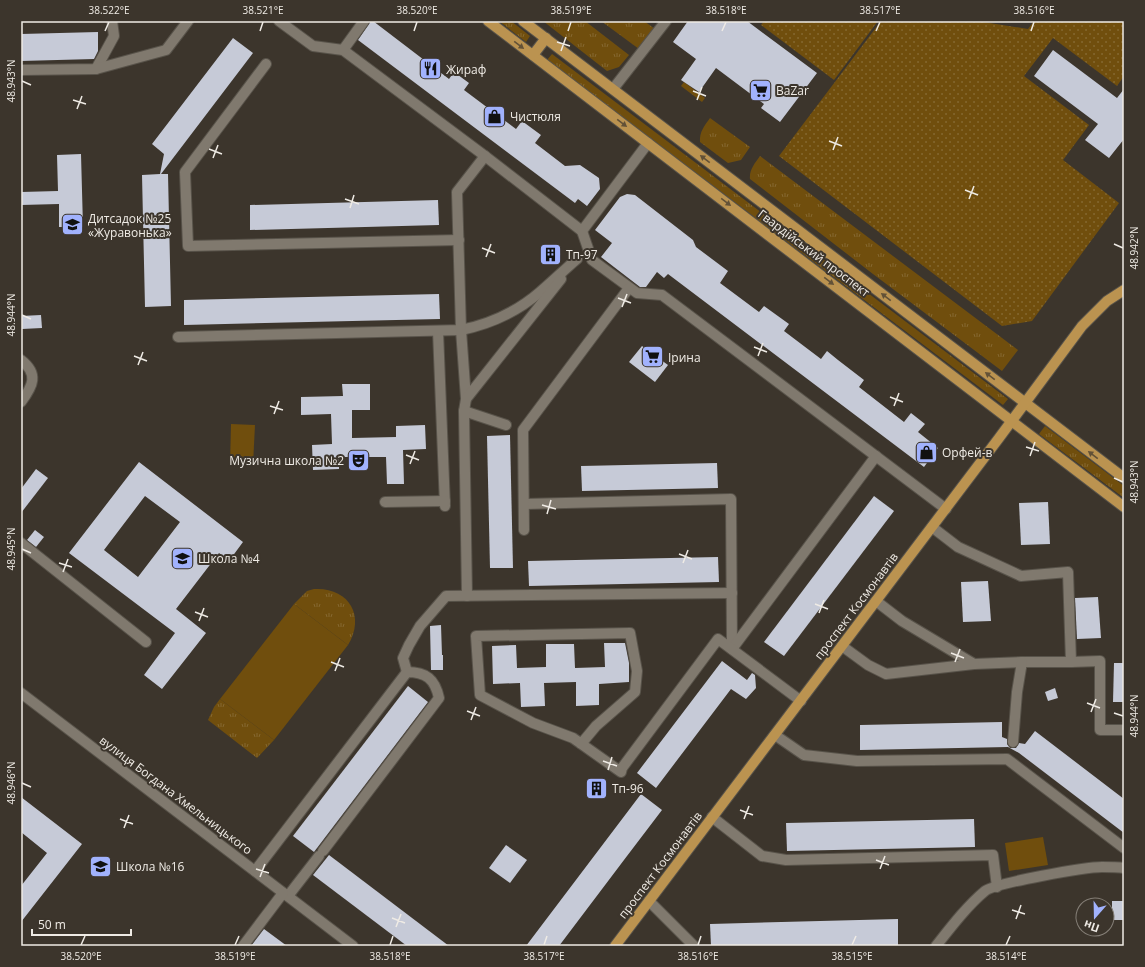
<svg xmlns="http://www.w3.org/2000/svg" width="1145" height="967" viewBox="0 0 1145 967" font-family="'Open Sans',sans-serif">
	<style>
		.grass { fill: url(#grass-tufts) }
		.park { fill: url(#park-dots) }
		.pitch { fill: #704e0d }
		.building { fill: #c6cad7; fill-rule: evenodd }
		.lines { fill: none; stroke-linecap: round; stroke-linejoin: round }
		.minor-casing { stroke: #58534a; stroke-width: 12 }
		.major-casing { stroke: #58534a; stroke-width: 12 }
		.minor { stroke: #80796e; stroke-width: 10 }
		.major { stroke: #bb9350; stroke-width: 10 }
		.oneway { fill: #625137 }
		.ticks { fill: none; stroke: #efebe5; stroke-width: 1.5 }
		.labels { text-anchor: middle; dominant-baseline: central; stroke-width: 4; stroke-linejoin: round; paint-order: stroke }
		.poi-label { font-size: 12px; fill: #efebe5; stroke: #3c352c; text-anchor: start }
		.street-label { font-size: 12px; fill: #efebe5; stroke: #3c352c }
		.neatline { fill: none; stroke: #efebe5; stroke-width: 1.5 }
		.ticks-label { font-size: 10px; text-anchor: middle; fill: #efebe5 }
	</style>
	<defs>
		<pattern id="grass-tufts" width="24" height="20" patternUnits="userSpaceOnUse"><rect width="24" height="20" fill="#704e0d"/><path d="M3 7l-1-3M5 7V3M7 7l1-3M15 17l-1-3M17 17v-4M19 17l1-3" fill="none" stroke="#856830"/></pattern>
		<pattern id="park-dots" width="8" height="8" patternUnits="userSpaceOnUse"><rect width="8" height="8" fill="#704e0d"/><path d="M2 2h.1M6 6h.1" fill="none" stroke="#856830" stroke-width="1.8" stroke-linecap="round"/></pattern>
	</defs>
	<rect width="100%" height="100%" fill="#3c352c"/>
	<g class="grass">
		<path d="M499,21h12l19,15 -4,6z"/>
		<path d="M543,21h42l44,34 -10,12 -12,4z"/>
		<path d="M601,21h43l11,8 -16,20z"/>
		<path d="M552,54l456,345 -5,6 -456,-345z"/>
		<path d="M684,82l21,16 -3,4 -21,-16z"/>
		<path d="M710,118l40,29 -9,13 -13,3 -28,-21c-1,-10 5,-17 10,-24z"/>
		<path d="M760,156l258,194 -16,21 -129,-97 -123,-95c-1,-9 5,-16 10,-23z"/>
		<path d="M1045,426l79,60v12l-85,-64z"/>
		<path d="M314,589c34,-2 52,26 34,56l-54,-41 13,-13z"/>
		<path d="M220,699l54,41 -17,18 -49,-38 6,-13z"/>
	</g>
	<g class="park">
		<path d="M764,21h114l-44,59 -73,-55z"/>
		<path d="M881,21h96l51,8 6,-8h90v55l-7,10 -64,-48 -29,38 65,49 -26,35 56,43 -87,118 -30,5 -223,-170z"/>
	</g>
	<g class="pitch">
		<path d="M231,424l24,1 -2,40h-23z"/>
		<path d="M294,604l54,41 -74,95 -54,-41z"/>
		<path d="M1043,837l5,28 -39,6 -4,-28z"/>
	</g>
	<g class="building">
		<path d="M371,21h2l76,58 5,-7 15,11 -5,7 52,39 6,-8 19,14 -6,8 30,23 15,-1 19,13 1,11 -13,17 -9,-7 -3,4 -217,-163z"/>
		<path d="M688,21h59l70,52 -37,49 -19,-14 3,-4 -48,-36 -17,24 -18,-12 15,-21 -23,-17z"/>
		<path d="M98,32v19l-4,8 -73,2v-27z"/>
		<path d="M233,38l20,15 -92,121h7l3,132 -26,1 -3,-132 18,-1 4,-20 -12,-10z"/>
		<path d="M1053,50l64,48 7,-9v50l-15,19 -24,-18 13,-16 -64,-48z"/>
		<path d="M81,154l2,73h-24v-23l-38,1v-13l37,-1 -1,-36z"/>
		<path d="M627,194l8,1 58,45 3,7 32,24 -8,12 39,29 5,-6 25,18 -5,7 37,28 6,-8 11,9 26,20 -5,7 45,35 7,-9 14,11 -7,8 20,16 -14,19 -256,-193 -4,4 -7,-6 -11,15h-6l-39,-30 11,-14 -17,-13 25,-33z"/>
		<path d="M438,200l1,25 -189,5v-25z"/>
		<path d="M549,245l12,9 -7,10 -12,-9z"/>
		<path d="M439,294l1,25 -256,6v-25z"/>
		<path d="M41,315l1,13 -20,1 -1,-13z"/>
		<path d="M642,346l26,19 -13,17 -26,-20z"/>
		<path d="M342,384h28v26h-18v28l44,-1v-11l29,-1 1,24 -23,1 1,34h-17l-1,-27h-47v12l-26,1 -1,-25 20,-1 -1,-30 -30,1v-18l42,-1z"/>
		<path d="M510,435l3,133h-23l-3,-132z"/>
		<path d="M139,462l104,80 -14,19 -10,-8 -43,56 30,24 -44,56 -18,-14 31,-42 -106,-80zM145,496l35,26 -42,55 -34,-27z"/>
		<path d="M717,463l1,25 -136,3 -1,-25z"/>
		<path d="M36,469l12,9 -27,35v-24z"/>
		<path d="M874,496l20,15 -110,145 -20,-14z"/>
		<path d="M1048,502l2,42 -29,1 -2,-42z"/>
		<path d="M35,530l9,7 -8,10 -9,-7z"/>
		<path d="M718,557l1,25 -190,4 -1,-25z"/>
		<path d="M988,581l3,40 -28,1 -2,-40z"/>
		<path d="M1098,597l3,41 -24,1 -2,-41z"/>
		<path d="M441,625l1,30h1v15h-12l-1,-44z"/>
		<path d="M604,643h21l4,20v19l-30,2v21l-23,1v-24l-32,1 1,23 -24,1 -1,-24 -27,1 -1,-38 24,-1 1,23 29,-1v-23h28l1,24 30,-1z"/>
		<path d="M722,661l25,19 5,-7 3,2 1,13 -10,11 -15,-10 -75,99 -19,-15z"/>
		<path d="M1114,663h10v39h-11z"/>
		<path d="M408,686l20,16 -114,150 -21,-16z"/>
		<path d="M1055,688l3,10 -10,3 -3,-9z"/>
		<path d="M1002,722v15l5,2v5l3,4h6l3,-5 6,1 10,-13 89,68v34l-105,-80 -11,-6 -148,3v-25z"/>
		<path d="M596,779l9,7 -8,12 -10,-8z"/>
		<path d="M641,794l21,16 -35,46 -68,90h-33z"/>
		<path d="M21,797l61,47 -61,78v-36l26,-33 -26,-21z"/>
		<path d="M974,819l1,28 -188,4 -1,-28z"/>
		<path d="M506,845l21,15 -17,23 -21,-15z"/>
		<path d="M329,855l120,91h-42l-94,-71z"/>
		<rect x="1112" y="901" width="11" height="19"/>
		<path d="M898,919v27h-187l-1,-22z"/>
		<path d="M264,929l23,17h-36z"/>
	</g>
	<g class="lines">
		<defs>
			<g id="minor">
				<path d="M279,21l34,25 30,4 142,106 97,75"/>
				<path d="M343,50l21,-29"/>
				<path d="M266,64l-81,108 3,74 271,-6"/>
				<path d="M96,69l18,-33 -2,-15"/>
				<path d="M21,70l75,-1 70,-19 22,-29"/>
				<path d="M613,89l53,-68"/>
				<path d="M648,143l-66,88 10,29 45,33 25,2 284,214"/>
				<path d="M438,331l7,175"/>
				<path d="M178,337l283,-7c29,-6 57,-19 79,-38 13,-11 24,-22 37,-33"/>
				<path d="M21,360c18,14 12,26 0,42"/>
				<path d="M466,399l-5,-69 -4,-138 28,-36"/>
				<path d="M464,411l42,14"/>
				<path d="M385,502l60,-1"/>
				<path d="M524,504l207,-5 1,150"/>
				<path d="M932,527l26,20 63,29 47,-4 3,90"/>
				<path d="M524,530l-1,-100 106,-142"/>
				<path d="M21,543l125,99"/>
				<path d="M467,596l-3,-185 2,-12 95,-120"/>
				<path d="M876,601l26,20 72,43 48,-2h49l29,-1v69h24"/>
				<path d="M842,646l26,19 18,9 88,-10"/>
				<path d="M732,649l144,-193"/>
				<path d="M407,672l-4,-14 6,-13 11,-19 26,-30 286,-3"/>
				<path d="M21,693l332,253"/>
				<path d="M775,735l29,20 53,6 150,-2 117,89"/>
				<path d="M1013,742l4,-50 5,-30"/>
				<path d="M581,744l15,-18 39,-34 2,-21 -7,-38 -154,3 4,59 53,28 40,15 48,34 1,-4 96,-129 83,62"/>
				<path d="M712,817l50,39 24,4 207,-5 4,32"/>
				<path d="M255,871l152,-199c19,0 28,7 32,26l-116,153"/>
				<path d="M288,896l31,-40"/>
				<path d="M649,901l45,45"/>
				<path d="M243,946l40,-53"/>
				<path d="M936,946c15,-19 31,-40 49,-55 10,-8 101,-24 117,-24 8,0 15,0 22,1"/>
			</g>
			<g id="major">
				<path d="M488,21l636,486"/>
				<path d="M523,21l601,457"/>
				<path d="M533,55l13,-17"/>
				<path d="M615,946l384,-508 83,-112 25,-25 17,-11"/>
			</g>
		</defs>
		<use href="#minor" class="minor-casing"/>
		<use href="#major" class="major-casing"/>
		<use href="#minor" class="minor"/>
		<use href="#major" class="major"/>
	</g>
	<defs><path id="oneway-solid" d="M-6-.8H1V-3.2L6.5 0L1 3.2V.8H-6Z"/></defs>
	<g class="oneway">
		<use href="#oneway-solid" transform="translate(519 45) rotate(37)"/>
		<use href="#oneway-solid" transform="translate(622 123) rotate(37)"/>
		<use href="#oneway-solid" transform="translate(705 159) rotate(-143)"/>
		<use href="#oneway-solid" transform="translate(726 202) rotate(37)"/>
		<use href="#oneway-solid" transform="translate(829 281) rotate(37)"/>
		<use href="#oneway-solid" transform="translate(886 297) rotate(-143)"/>
		<use href="#oneway-solid" transform="translate(990 376) rotate(-143)"/>
		<use href="#oneway-solid" transform="translate(1093 455) rotate(-143)"/>
	</g>
	<path class="ticks" d="M105,31l4,-9M260,31l3,-9M414,31l3,-9M568,31l3,-9M722,31l4,-9M876,31l4,-9M1031,31l3,-9M557,42l13,4M561,51l5,-14M22,81l9,4M693,91l13,5M73,100l13,4M697,100l5,-13M77,109l5,-13M829,141l13,5M209,149l13,5M833,150l5,-13M213,158l5,-13M965,190l13,5M345,199l14,5M969,199l5,-13M350,208l4,-13M1114,244l9,4M482,248l13,5M486,257l5,-13M618,298l13,5M622,307l5,-13M22,315l9,4M754,347l13,5M134,356l13,5M758,356l5,-13M138,365l5,-13M890,397l13,5M270,406l13,4M894,406l5,-13M274,414l5,-13M1026,447l13,4M406,455l13,5M1030,456l5,-14M410,464l5,-13M1114,478l9,4M542,505l14,4M547,514l4,-14M22,549l9,4M679,554l13,5M59,563l13,4M683,563l5,-13M63,572l5,-13M815,604l13,5M195,612l13,5M819,613l5,-13M199,621l5,-13M951,653l13,5M331,662l13,5M955,662l5,-13M335,671l5,-13M1087,703l13,5M467,711l13,5M1091,712l5,-13M1114,713l9,3M471,720l5,-13M603,761l14,5M608,770l4,-13M22,783l9,4M740,810l13,5M120,819l13,5M744,819l5,-13M124,828l5,-13M876,860l13,5M256,869l13,4M880,869l5,-13M260,877l5,-13M1012,910l13,4M392,918l13,5M1016,919l5,-14M396,927l5,-13M81,945l4,-9M235,945l4,-9M390,945l3,-9M544,945l3,-9M698,945l3,-9M852,945l4,-9M1006,945l4,-9"/>
	<defs>
		<symbol id="restaurant-square" viewBox="-11 -11 22 22"><rect x="-9" y="-9" width="18" height="18" rx="4" fill="#a1b2fd" stroke="#3c352c"/><path d="M-5-6h1v4h1v-4h1v4h1v-4h1v5L-1.5 .5V6h-2V.5L-5-1ZM5-6V6H3V1.5H1.5Q1.5-4 5-6Z" fill="#111"/></symbol>
		<symbol id="supermarket-square" viewBox="-11 -11 22 22"><rect x="-9" y="-9" width="18" height="18" rx="4" fill="#a1b2fd" stroke="#3c352c"/><path d="M-6-5.5h2.5l.6 2H6L4.5 2H-2.5L-4.4-4H-6ZM-1.5 3.2a1.3 1.3 0 1 0 .1 0ZM3 3.2a1.3 1.3 0 1 0 .1 0Z" fill="#111"/></symbol>
		<symbol id="shop-square" viewBox="-11 -11 22 22"><rect x="-9" y="-9" width="18" height="18" rx="4" fill="#a1b2fd" stroke="#3c352c"/><path d="M-5-2.5h2.3a2.7 3.5 0 0 1 5.4 0H5L5.5 6h-11ZM-1.5-2.5h3a1.5 2.3 0 0 0-3 0Z" fill="#111"/></symbol>
		<symbol id="school-square" viewBox="-11 -11 22 22"><rect x="-9" y="-9" width="18" height="18" rx="4" fill="#a1b2fd" stroke="#3c352c"/><path d="M0-5L7-2L0 1L-7-2ZM-4 1L0 2.5L4 1V4Q0 6-4 4Z" fill="#111"/></symbol>
		<symbol id="building-square" viewBox="-11 -11 22 22"><rect x="-9" y="-9" width="18" height="18" rx="4" fill="#a1b2fd" stroke="#3c352c"/><path d="M-4-6H4V6H1V3H-1V6H-4ZM-2.5-4.3h1.7v1.8h-1.7ZM.8-4.3h1.7v1.8H.8ZM-2.5-1h1.7V.8h-1.7ZM.8-1h1.7V.8H.8Z" fill="#111"/></symbol>
		<symbol id="theatre-square" viewBox="-11 -11 22 22"><rect x="-9" y="-9" width="18" height="18" rx="4" fill="#a1b2fd" stroke="#3c352c"/><path d="M-5-5.5Q0-4 5-5.5V0Q5 5 0 6Q-5 5-5 0ZM-3.3-2.5H-1v1.5H-3.3ZM1-2.5H3.3v1.5H1ZM-2.8 1Q0 5.5 2.8 1Z" fill="#111"/></symbol>
	</defs>
	<g fill-rule="evenodd">
		<use href="#restaurant-square" x="418" y="56" width="25" height="25"/>
		<use href="#supermarket-square" x="748" y="78" width="25" height="25"/>
		<use href="#shop-square" x="482" y="104" width="25" height="25"/>
		<use href="#school-square" x="60" y="212" width="25" height="25"/>
		<use href="#building-square" x="538" y="242" width="25" height="25"/>
		<use href="#supermarket-square" x="640" y="344" width="25" height="25"/>
		<use href="#shop-square" x="914" y="440" width="25" height="25"/>
		<use href="#theatre-square" x="346" y="448" width="25" height="25"/>
		<use href="#school-square" x="170" y="546" width="25" height="25"/>
		<use href="#building-square" x="584" y="776" width="25" height="25"/>
		<use href="#school-square" x="88" y="854" width="25" height="25"/>
	</g>
	<g class="labels">
		<g class="poi-label">
			<text x="446" y="69">Жираф</text>
			<text x="776" y="90">BaZar</text>
			<text x="510" y="116">Чистюля</text>
			<text x="88" y="218">Дитсадок №25<tspan x="88" dy="14">«Журавонька»</tspan></text>
			<text x="566" y="254">Тп-97</text>
			<text x="668" y="357">Ірина</text>
			<text x="942" y="452">Орфей-в</text>
			<text x="344" y="460" text-anchor="end">Музична школа №2</text>
			<text x="198" y="558">Школа №4</text>
			<text x="612" y="788">Тп-96</text>
			<text x="116" y="866">Школа №16</text>
		</g>
		<g class="street-label">
			<text transform="translate(814 253) rotate(37)">Гвардійський проспект</text>
			<text transform="translate(856 606) rotate(-53)">проспект Космонавтів</text>
			<text transform="translate(176 795) rotate(37)">вулиця Богдана Хмельницького</text>
			<text transform="translate(660 865) rotate(-53)">проспект Космонавтів</text>
		</g>
	</g>
	<rect width="1145" height="967" fill="none" stroke="#3c352c" stroke-width="44"/>
	<g transform="translate(1095 917) rotate(200)"><circle r="19" fill="#3c352c" stroke="#847e76"/>
	<path d="M0-3L7 15L0 10L-7 15Z" fill="#a1b2fd"/>
	<text y="-6" font-size="11" font-weight="bold" text-anchor="middle" fill="#efebe5">Пн</text>
	</g>
	<path d="M32 929v6h99v-6" fill="none" stroke="#efebe5" stroke-width="2"/>
	<text x="38" y="929" font-size="12" fill="#efebe5" stroke="#3c352c" stroke-width="3" paint-order="stroke">50 m</text>
	<rect x="22" y="22" width="1101" height="923" class="neatline"/>
	<g class="ticks-label">
		<text x="109" y="14">38.522°E</text>
		<text x="263" y="14">38.521°E</text>
		<text x="417" y="14">38.520°E</text>
		<text x="571" y="14">38.519°E</text>
		<text x="726" y="14">38.518°E</text>
		<text x="880" y="14">38.517°E</text>
		<text x="1034" y="14">38.516°E</text>
		<text transform="translate(11 81) rotate(-90)" y="4">48.943°N</text>
		<text transform="translate(1134 248) rotate(-90)" y="4">48.942°N</text>
		<text transform="translate(11 315) rotate(-90)" y="4">48.944°N</text>
		<text transform="translate(1134 482) rotate(-90)" y="4">48.943°N</text>
		<text transform="translate(11 549) rotate(-90)" y="4">48.945°N</text>
		<text transform="translate(1134 716) rotate(-90)" y="4">48.944°N</text>
		<text transform="translate(11 783) rotate(-90)" y="4">48.946°N</text>
		<text x="81" y="960">38.520°E</text>
		<text x="235" y="960">38.519°E</text>
		<text x="390" y="960">38.518°E</text>
		<text x="544" y="960">38.517°E</text>
		<text x="698" y="960">38.516°E</text>
		<text x="852" y="960">38.515°E</text>
		<text x="1006" y="960">38.514°E</text>
	</g>
</svg>
